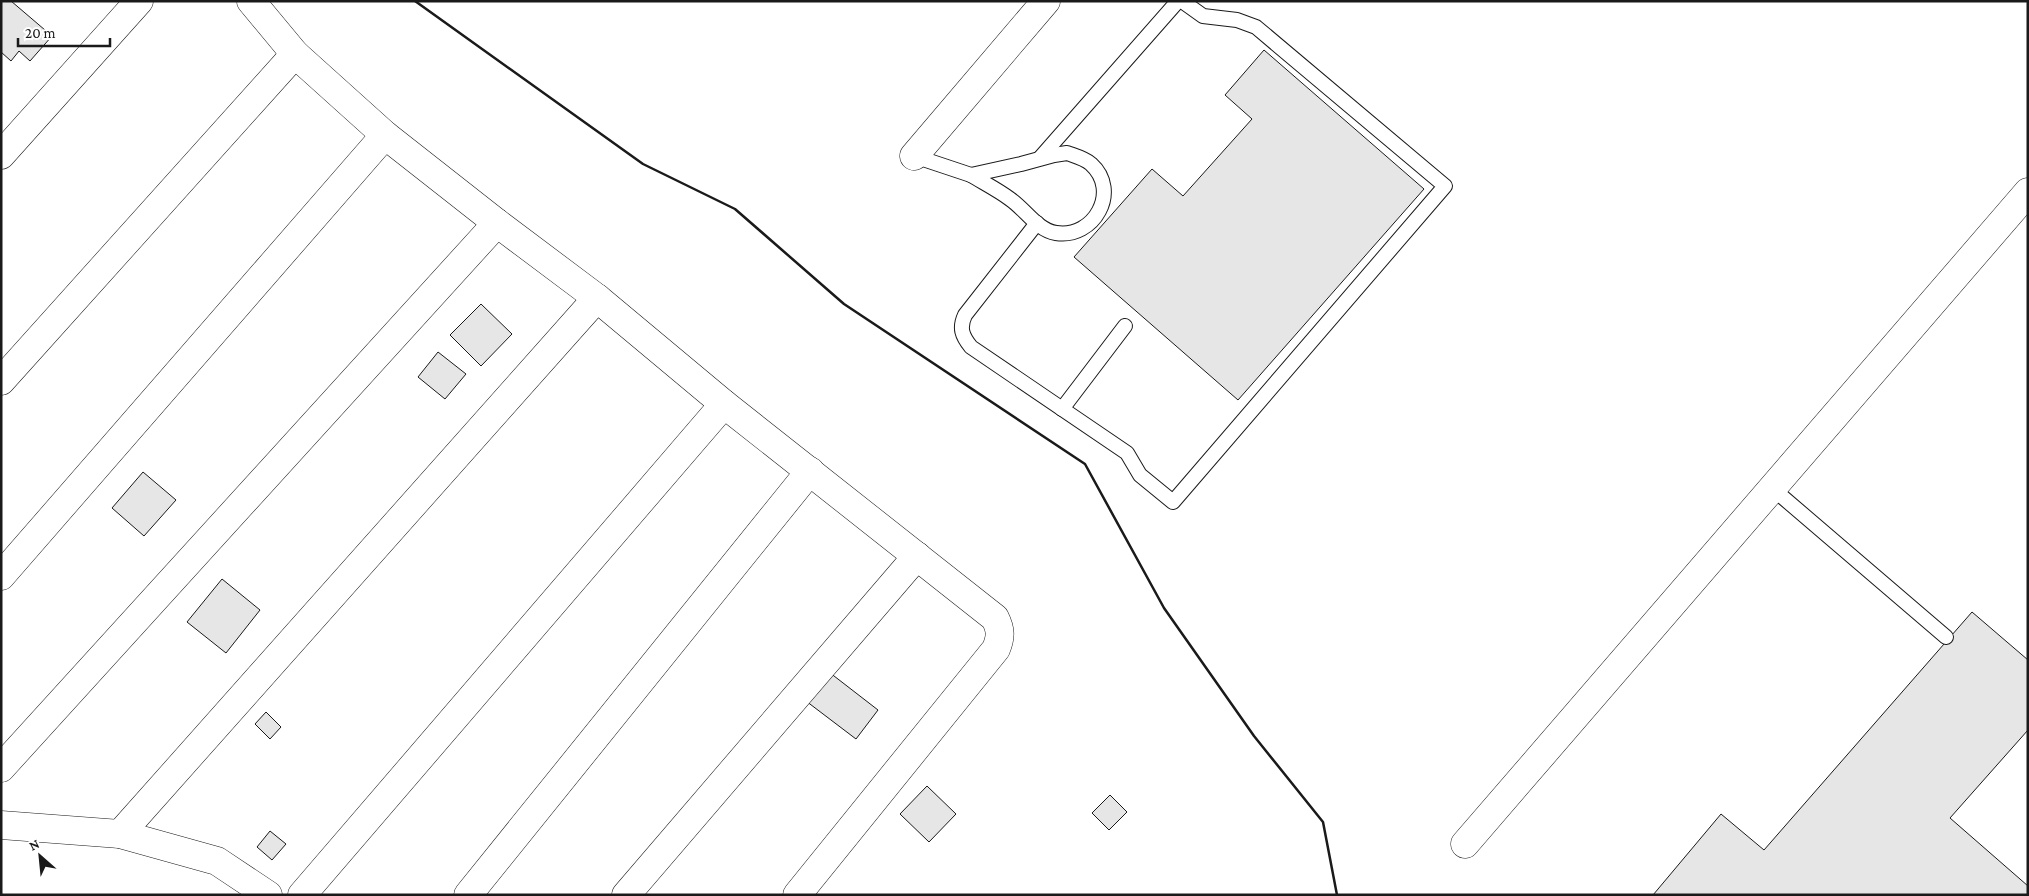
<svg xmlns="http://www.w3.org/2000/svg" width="2029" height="896" viewBox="0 0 2029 896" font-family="'Crimson Pro',serif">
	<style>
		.building { fill: #e6e6e6; stroke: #1a1a1a }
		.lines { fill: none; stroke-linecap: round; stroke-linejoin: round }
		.service-casing { stroke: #1a1a1a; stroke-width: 16 }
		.minor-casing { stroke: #1a1a1a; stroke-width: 29 }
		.service { stroke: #fff; stroke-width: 14 }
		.minor { stroke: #fff; stroke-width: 28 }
		.wall { stroke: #1a1a1a; stroke-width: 2.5 }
	</style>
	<rect width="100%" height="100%" fill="#fff"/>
	<g class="building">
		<path d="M1,1h10l41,35 -22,25 -11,-10 -8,10 -10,-9z"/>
		<path d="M1264,50l160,139 -186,211 -164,-143 78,-88 31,27 69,-77 -27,-24z"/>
		<path d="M481,304l31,30 -31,32 -31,-31z"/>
		<path d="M438,352l28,22 -21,25 -27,-22z"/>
		<path d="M143,472l33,28 -32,36 -32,-28z"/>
		<path d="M222,579l38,31 -34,43 -39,-31z"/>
		<path d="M1972,612l56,48v70l-78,88 78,68v9h-375l68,-81 43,36z"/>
		<path d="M825,669l53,41 -22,29 -54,-41z"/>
		<path d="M266,712l15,15 -11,12 -15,-15z"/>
		<path d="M927,786l29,28 -27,28 -29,-28z"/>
		<path d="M1110,795l17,17 -18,18 -17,-17z"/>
		<path d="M270,831l16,13 -14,16 -15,-13z"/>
	</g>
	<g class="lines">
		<defs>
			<g id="service">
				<path d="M1067,153c8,3 17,5 24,11 30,27 3,75 -35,69 -19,-3 -31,-24 -46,-34 -12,-9 -26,-16 -39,-24l50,-11 33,-9z"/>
				<path d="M914,156l57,19"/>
				<path d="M1040,158l138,-157"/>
				<path d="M1037,223l-72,92c-6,13 -3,21 6,32l156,106 13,22 33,27 272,-316 -189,-159 -19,-7 -34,-4 -21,-15"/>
				<path d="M1062,409l63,-83"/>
				<path d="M1772,488l174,149"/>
			</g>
			<g id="minor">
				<path d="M251,1l44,53 90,81 112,88 100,75 127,106 271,214c6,12 6,19 1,31l-199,246"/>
				<path d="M1,155l138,-154"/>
				<path d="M914,156l132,-155"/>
				<path d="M1,381l294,-327"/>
				<path d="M1,576l384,-441"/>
				<path d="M1,768l496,-545"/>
				<path d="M1,825l119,9 97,27 51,34"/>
				<path d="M120,834l477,-536"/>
				<path d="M1465,844l563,-652"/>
				<path d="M302,895l422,-491"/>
				<path d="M468,895l342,-424"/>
				<path d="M626,895l291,-339"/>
			</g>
		</defs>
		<use href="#service" class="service-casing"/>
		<use href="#minor" class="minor-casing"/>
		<use href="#service" class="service"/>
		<use href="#minor" class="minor"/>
		<path class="wall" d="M415,1l228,163 92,45 109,95 241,160 79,144 90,128 69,86 14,73"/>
	</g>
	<rect width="2029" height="896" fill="none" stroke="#1a1a1a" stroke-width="5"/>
	<g transform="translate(40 856) rotate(333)" stroke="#ffffff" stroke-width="4" paint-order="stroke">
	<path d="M0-4L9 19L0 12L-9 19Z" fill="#1a1a1a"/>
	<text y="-8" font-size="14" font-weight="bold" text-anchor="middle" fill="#1a1a1a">N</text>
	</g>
	<path d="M18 38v8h92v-8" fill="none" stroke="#1a1a1a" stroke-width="2.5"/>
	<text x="25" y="38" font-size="15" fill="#1a1a1a" stroke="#ffffff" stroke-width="4" paint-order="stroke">20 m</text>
</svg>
